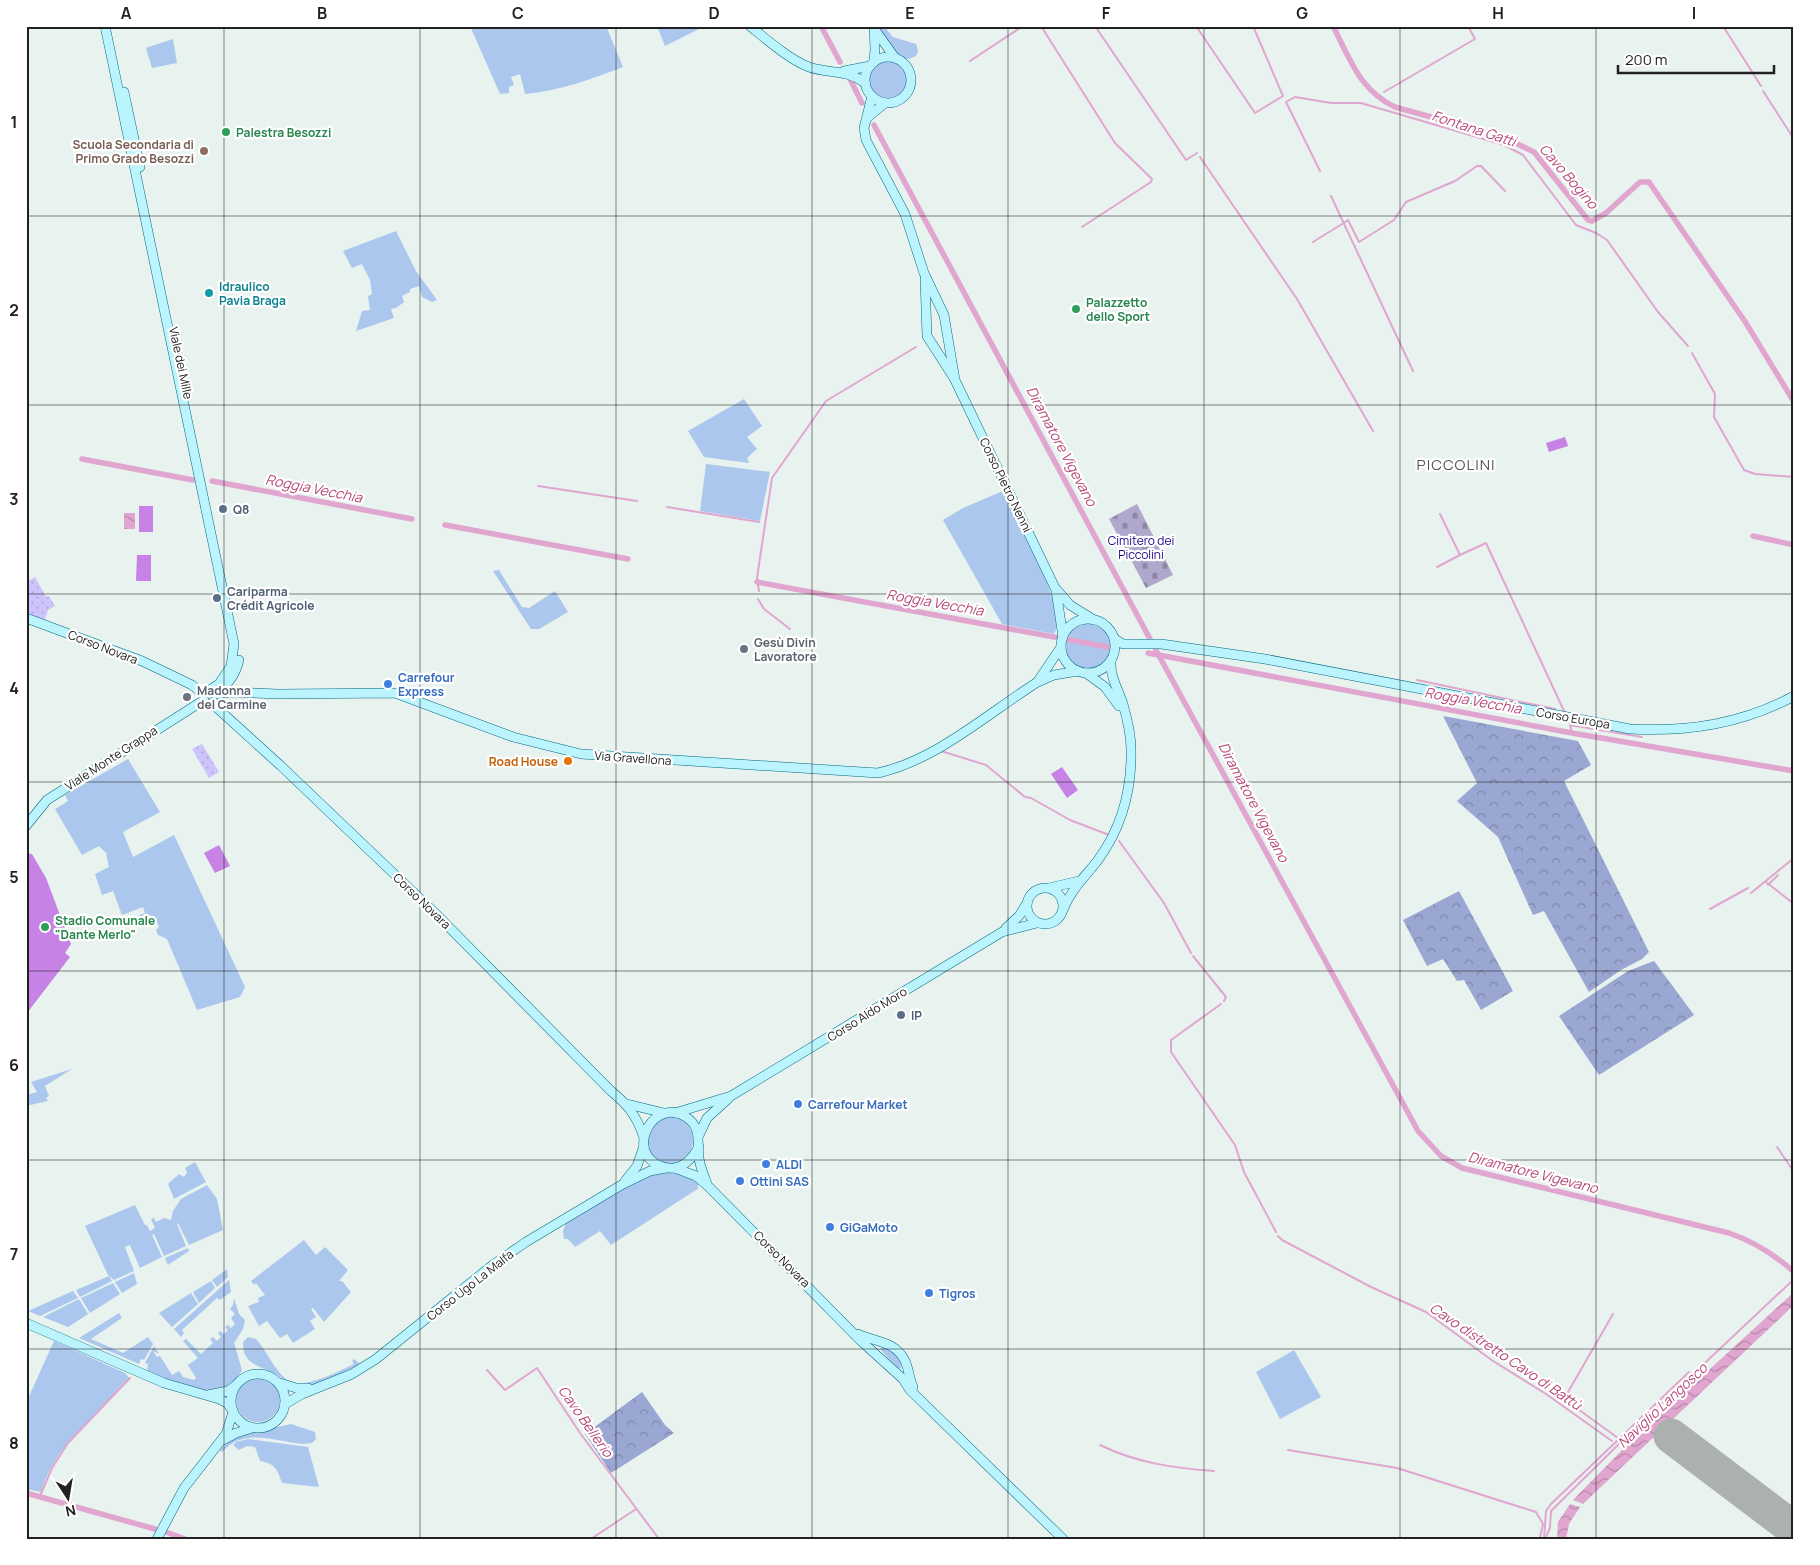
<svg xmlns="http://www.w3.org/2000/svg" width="1820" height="1565" viewBox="0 0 1820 1565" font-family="Manrope,sans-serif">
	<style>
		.grass { fill: #acc7ee }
		.forest { fill: url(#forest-crowns) }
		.cemetery { fill: url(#cemetery-stones) }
		.park { fill: url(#park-dots) }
		.pitch { fill: #c682e4 }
		.water { fill: url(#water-waves) }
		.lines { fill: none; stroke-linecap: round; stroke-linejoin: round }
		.stream { stroke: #e1a6cf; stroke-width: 2 }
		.canal { stroke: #e1a6cf; stroke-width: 5.5 }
		.runway { stroke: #acb0af; stroke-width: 35 }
		.secondary-casing { stroke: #006881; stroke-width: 10 }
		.secondary { stroke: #bbf4fd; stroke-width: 9 }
		.grid { fill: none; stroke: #212121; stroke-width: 1; stroke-opacity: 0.55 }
		.leisure-dot { fill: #2e9e5b; stroke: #fff; stroke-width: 2 }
		.education-dot { fill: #8d6e63; stroke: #fff; stroke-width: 2 }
		.culture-dot { fill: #0f9aa8; stroke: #fff; stroke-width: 2 }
		.service-dot { fill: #5c6f8a; stroke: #fff; stroke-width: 2 }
		.worship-dot { fill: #6b7280; stroke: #fff; stroke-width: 2 }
		.shop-dot { fill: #3f7fe0; stroke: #fff; stroke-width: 2 }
		.food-dot { fill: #e8710a; stroke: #fff; stroke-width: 2 }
		.labels { text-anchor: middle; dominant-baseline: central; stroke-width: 4.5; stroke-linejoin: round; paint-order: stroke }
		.leisure-label { font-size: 12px; font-weight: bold; fill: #27864d; stroke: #fff; text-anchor: start }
		.education-label { font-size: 12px; font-weight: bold; fill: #785e54; stroke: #fff; text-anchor: end }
		.culture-label { font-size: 12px; font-weight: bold; fill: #0d838f; stroke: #fff; text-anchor: start }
		.street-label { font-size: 12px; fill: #212121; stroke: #fff }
		.service-label { font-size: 12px; font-weight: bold; fill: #4e5e75; stroke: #fff; text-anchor: start }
		.park-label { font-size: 12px; fill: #1b0689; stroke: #fff }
		.worship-label { font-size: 12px; font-weight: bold; fill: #5b616d; stroke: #fff; text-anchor: start }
		.shop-label { font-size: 12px; font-weight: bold; fill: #366cbe; stroke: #fff; text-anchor: start }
		.food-label { font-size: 12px; font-weight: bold; fill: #c56008; stroke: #fff; text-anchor: end }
		.water-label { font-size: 14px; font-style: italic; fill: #b84776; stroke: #fff }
		.quarter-label { font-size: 15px; letter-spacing: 1px; fill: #545454; stroke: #fff }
		.neatline { fill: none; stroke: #212121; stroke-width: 2 }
		.grid-label { font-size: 16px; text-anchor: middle; font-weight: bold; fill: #212121 }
	</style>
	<defs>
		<pattern id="forest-crowns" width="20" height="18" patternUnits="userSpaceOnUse" patternTransform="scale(1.25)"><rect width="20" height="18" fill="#9aa7d3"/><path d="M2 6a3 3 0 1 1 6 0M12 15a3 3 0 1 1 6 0" fill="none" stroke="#7d88ab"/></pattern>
		<pattern id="cemetery-stones" width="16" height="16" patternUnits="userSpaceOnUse" patternTransform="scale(1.25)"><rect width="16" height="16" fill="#b0a7cc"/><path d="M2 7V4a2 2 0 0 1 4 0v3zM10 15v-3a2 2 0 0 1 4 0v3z" fill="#8f88a5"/></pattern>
		<pattern id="park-dots" width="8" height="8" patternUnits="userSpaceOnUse" patternTransform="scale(1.25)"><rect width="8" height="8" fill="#cdc4fc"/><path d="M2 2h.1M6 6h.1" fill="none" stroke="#b0a8d8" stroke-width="1.8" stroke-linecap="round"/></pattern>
		<pattern id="water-waves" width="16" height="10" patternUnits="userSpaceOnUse" patternTransform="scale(1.25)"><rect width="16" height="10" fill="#e1a6cf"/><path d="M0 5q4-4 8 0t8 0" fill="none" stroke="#b687a8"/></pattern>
	</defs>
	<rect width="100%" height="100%" fill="#e8f2ef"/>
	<g class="grass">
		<path d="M470,26h136l17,41c-31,12 -64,24 -98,27l-5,-20 -9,3 3,8 -5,2v6l-9,1z"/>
		<path d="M657,26h48l-40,20z"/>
		<path d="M879,26h5l9,11 23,7 2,7 -2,5 -7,3c-15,-2 -26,-20 -30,-33z"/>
		<path d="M173,39l4,24 -25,5 -6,-20z"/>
		<circle cx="888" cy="81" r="20"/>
		<path d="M396,231l20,40 21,29 -5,2 -10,-5 -3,-11 -9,3v3l-8,4 2,6 -8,6 -5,1 3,9 -38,13 6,-20 8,-1 -2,-14 4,-2 -2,-14 -8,-16 -10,4 -9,-17z"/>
		<path d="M744,399l18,27 -15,11 10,12 -10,9 2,5 -45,-6 -16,-26z"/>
		<path d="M706,464l64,8 -10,49 -60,-10z"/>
		<path d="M1003,491c12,25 67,121 51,143l-52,-10 -59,-104 20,-12z"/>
		<path d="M499,570l23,37 7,1 26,-17 13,21 -29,17h-8l-38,-58z"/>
		<circle cx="1088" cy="647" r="23"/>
		<path d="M128,759l32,53 -37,20 10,25 41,-22 71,152 -5,10 -43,13 -30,-71 -9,-4 -2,-5 3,-3 -3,-6h-3l-3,-6 -9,3 -2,-3 6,-2 -2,-6 -21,8 -9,-24 -11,4 -7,-21 14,-7 -3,-14 -7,-7 -17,9 -27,-46 13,-8 -3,-6z"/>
		<path d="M72,1069l-27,17 4,10 -3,2 2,3 -22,5v-11l11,-3 -6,-10z"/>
		<circle cx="670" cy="1140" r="23"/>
		<path d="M195,1162l11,20 -32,17 -6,-15 11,-10 5,3 3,-4 -2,-5z"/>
		<path d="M670,1172l12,2 18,10 -3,3 2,1 -88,57 -11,-14 -25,16 -7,-8h-4l-1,-8 3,-8 77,-46z"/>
		<path d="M207,1185l10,14 6,31 -34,15 -11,-22 -1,1 9,22 -22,10 -10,-22 -2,1 10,22 -22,11 -10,-23 -5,2 9,24 -20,9 -6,-5 -23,-49 50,-21 10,20h2l3,6 5,-3 -4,-9 3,-1 2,4 8,-4 7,2 2,-9 8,-12z"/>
		<path d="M304,1240l12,15 9,-8 23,23 -9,11h3l9,11 -27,30 -11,-14 -2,1 5,8 -6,4 5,8 -22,14 -6,-9 -7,4 -13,-17 -8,5 -11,-20 11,-4 -1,-4 7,-3 -9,-12 -2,2 -3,-4z"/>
		<path d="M188,1248l1,3 -21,14 -3,-7z"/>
		<path d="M227,1269l1,8 -11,10 -5,-7z"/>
		<path d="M134,1273l3,11 -15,9 -7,-11z"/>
		<path d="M109,1276l3,5 -32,16 -4,-7z"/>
		<path d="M229,1280l2,12 -11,8 -3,-2 -35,32 2,3 -3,4 -7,-8z"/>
		<path d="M211,1281l4,7 -16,15 -6,-11z"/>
		<path d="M113,1283l7,11 -30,19 -9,-15z"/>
		<path d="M73,1291l5,7 -38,18 -12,-5z"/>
		<path d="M191,1293l7,11 -26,23 -13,-14z"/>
		<path d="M234,1298l5,16 6,6 -2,9 -9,14 8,27c-16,35 -71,17 -95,0l1,-6 -3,-1 9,-17 5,8 -6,-3 4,6 3,-1 12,19 7,-4 4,6 11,3 2,-2 -8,-13 10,-7 -15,-17 3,-2 15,15 12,-11 -3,-4 3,-2 4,4 4,-4 -3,-4 2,-2 4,3 4,-4 -3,-3 3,-2 3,3 4,-4 -4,-6 4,-4 -5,-5 3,-4z"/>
		<path d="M79,1299l9,15 -20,13 -25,-10z"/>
		<path d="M119,1313l3,5 -31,21 32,14 25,-16 5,7 -9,16 -3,-1 -2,5 -60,-26z"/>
		<path d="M248,1337l8,2c11,12 18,31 31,41 14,11 53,-9 67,-16l-2,-3 2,-2 6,5c-16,8 -35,19 -53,22 -16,3 -22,-8 -35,-14 -14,-6 -30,-9 -29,-30z"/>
		<path d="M54,1341l71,32 4,5c-10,8 -17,20 -26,29 -27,28 -50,46 -62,85l-15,-3v-86z"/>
		<path d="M883,1348c9,2 19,11 18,20h-4l-17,-19z"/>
		<path d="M1294,1350l27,47 -41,22 -24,-47z"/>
		<circle cx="258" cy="1400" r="22"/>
		<path d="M291,1424l24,8 1,7 -4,4 -9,1c-29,-3 -59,-17 -81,8l-2,-2 14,-13z"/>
		<path d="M248,1439l60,8 11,40 -37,-4c-5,-14 -6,-19 -22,-22l-5,-14 -8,-1 -8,4 -6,-5 3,-3z"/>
	</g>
	<g class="forest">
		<path d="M1443,716l135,25 13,24 -27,16 85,171 -7,7 -21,11 -32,22 -45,-81 -11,4 -35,-78 -41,-36 20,-18z"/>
		<path d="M1459,891l54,100 -32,19 -17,-30 -7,1 -14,-22 -16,7 -24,-46z"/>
		<path d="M1654,961l40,54 -95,60 -40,-59 69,-45z"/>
		<path d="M642,1392l23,33 9,8 -63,40 -26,-39z"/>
	</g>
	<path class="cemetery" d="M1137,504l36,71 -27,13 -37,-69z"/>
	<g class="park">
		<path d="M35,577l11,20 3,-1 6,10 -7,4 -3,10 -19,-7v-31z"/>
		<path d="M202,744l17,28 -10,6 -17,-29z"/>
	</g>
	<g class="pitch">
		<path d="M1565,437l3,9 -19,6 -3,-9z"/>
		<rect x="139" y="506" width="14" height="26"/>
		<path d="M137,555h14v26h-15z"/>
		<path d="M1062,767l16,23 -11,8 -16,-24z"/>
		<path d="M219,845l11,21 -15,7 -11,-20z"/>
		<path d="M26,853l6,1 14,24 25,66 -6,9 5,4 -43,56z"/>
	</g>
	<g class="water">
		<rect x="124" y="513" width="11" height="16"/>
		<path d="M1794,1292v13l-190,179 -21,20 -10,-4 53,-54z"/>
		<path d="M1570,1504l10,3 -11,17 -3,15h-9l1,-17z"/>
	</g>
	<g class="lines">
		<g class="stream">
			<path d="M1041,26l74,117 37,36 -1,3 -69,45"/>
			<path d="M1095,26l91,134 11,-7"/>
			<path d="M1196,26l59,87 28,-17 -30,-70"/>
			<path d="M1723,26l38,60"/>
			<path d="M970,61l53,-35"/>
			<path d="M1763,91l31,48"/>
			<path d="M1384,92l91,-53 -7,-13"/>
			<path d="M1200,157l97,142 76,132"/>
			<path d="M1320,171l-34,-69 9,-5 36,6h30l143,42 19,10 53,70 20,8 11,7 51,72 30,34"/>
			<path d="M1331,196l82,175"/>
			<path d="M1344,223l4,-3 11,22 35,-22 12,-18 49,-21 22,-15h4l24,25"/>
			<path d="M1313,242l29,-18"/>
			<path d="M1692,353l23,41 -1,23 30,53 11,4 39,3"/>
			<path d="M538,486l99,15"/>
			<path d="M667,507l92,15"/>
			<path d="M1440,514l20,41 26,-12 78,168"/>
			<path d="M1437,567l23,-12"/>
			<path d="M759,591l-2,-13 15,-100 54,-77 90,-54"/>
			<path d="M758,599l6,10 26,20"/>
			<path d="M1417,680l138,29"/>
			<path d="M1572,733l-2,-8 72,12"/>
			<path d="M941,751l45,14 39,32 6,1 39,22 39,15"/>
			<path d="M1119,841l45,62 27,50"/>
			<path d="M1766,882l28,22"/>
			<path d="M1768,885l10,-10"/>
			<path d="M1751,893l43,-35"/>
			<path d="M1710,909l38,-21"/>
			<path d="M1193,956l33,41 -2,4"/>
			<path d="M1221,1004l-50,36v12l64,93 9,27 32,60"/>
			<path d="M1777,1147l17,25"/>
			<path d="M1278,1236l4,4 89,47 55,25 67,49 53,33 66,47"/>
			<path d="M1613,1314l-49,85 54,39"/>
			<path d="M487,1370l18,20 32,-22 43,65 79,106"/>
			<path d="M1622,1441l171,-161"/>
			<path d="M1100,1445c37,18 73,23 114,26"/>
			<path d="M1288,1450l109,18 139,44 7,12 -3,13 2,2"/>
			<path d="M40,1496l12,-28 16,-25 62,-65"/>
			<path d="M591,1539l45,-30"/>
			<path d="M1544,1539l2,-28 5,-7 138,-132"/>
			<path d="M1545,1539l5,-11 1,-17 71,-70 -2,-2"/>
		</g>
		<g class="canal">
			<path d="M821,26l19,36"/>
			<path d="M1333,26c17,33 27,65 62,81l108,30 31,15 54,68 4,1 14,-8 34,-31h9l97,141 48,79"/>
			<path d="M850,79l12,24"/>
			<path d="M874,125l283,527 261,479 23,25 21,12 267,65c26,9 45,21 65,39"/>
			<path d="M82,459l111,21"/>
			<path d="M212,481l200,38"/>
			<path d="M445,525l183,34"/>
			<path d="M1753,536l41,9"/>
			<path d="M757,582l351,65"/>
			<path d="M1148,653l424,80 222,38"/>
			<path d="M26,1493l129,36"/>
			<path d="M166,1532l19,7"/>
		</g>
		<path class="runway" d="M1671,1436l123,93"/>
		<defs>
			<g id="secondary">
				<path d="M105,26l129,618 -3,22 -12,18 -16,10"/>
				<path d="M750,26c16,13 40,34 59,41 20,7 38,2 56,16"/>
				<path d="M875,30l20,28"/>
				<circle cx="888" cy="80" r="23"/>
				<path d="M874,62l1,-13 -1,-23"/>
				<path d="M844,71l26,-5"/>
				<path d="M124,92l16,75"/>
				<path d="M872,96l-8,32 2,12 39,74 19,59 20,42 11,65 101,210 7,47"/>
				<path d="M867,118l18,-15"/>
				<path d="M925,279l2,57 27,42"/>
				<path d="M1057,590l13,15 21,13"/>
				<path d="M26,618l116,43 50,24 11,9"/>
				<circle cx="1088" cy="646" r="27"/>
				<path d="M1115,639l8,5h38l104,15 365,70c58,3 112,-5 164,-33"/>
				<path d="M1086,673l19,14 14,19"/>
				<path d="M1038,681l23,-34"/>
				<path d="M217,691c12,-6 19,-19 22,-31"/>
				<path d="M216,694l14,-2 48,2 117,-1 118,44 68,17 297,19c58,-13 108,-58 158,-90l18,-8 24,-4"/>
				<path d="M213,702l3,5 65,59 153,146 177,179c16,13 25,24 32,44"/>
				<path d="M26,826l21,-26 157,-100"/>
				<circle cx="1045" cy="906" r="18"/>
				<path d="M1049,888l30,-7"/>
				<path d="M1063,910c8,-21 22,-33 35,-50 24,-33 34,-71 33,-111 0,-14 -4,-31 -8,-45 -5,-15 -13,-27 -12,-43"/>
				<path d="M1006,928l13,-12 8,-13"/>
				<path d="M627,1104l37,9"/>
				<path d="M675,1113l56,-17 271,-164 35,-9"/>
				<path d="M699,1135l8,-17 21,-19"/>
				<path d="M699,1146c-8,16 -21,27 -39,20 -36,-15 -6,-70 26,-49 16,10 11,26 13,41 1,9 5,17 8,26"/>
				<path d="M675,1168l21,8 12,10 153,155 42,38 7,11 153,149"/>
				<path d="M625,1181l12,-15 7,-20"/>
				<path d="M26,1323l138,60 55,16 8,4 6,8"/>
				<path d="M858,1334c17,8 38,7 47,27 4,8 4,18 8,26"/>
				<circle cx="258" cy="1401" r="27"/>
				<path d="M280,1383l16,5h12"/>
				<path d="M208,1395l20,-4 7,-5"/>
				<path d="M285,1404l17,-10 50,-20 24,-15 118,-95 32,-22 97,-58 27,-13 16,-3"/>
				<path d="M223,1440l13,-7 16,-5"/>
				<path d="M157,1539l27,-51 42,-54 7,-22"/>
			</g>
		</defs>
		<use href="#secondary" class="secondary-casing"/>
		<use href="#secondary" class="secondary"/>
	</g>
	<path class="grid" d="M224,26v1513M420,26v1513M616,26v1513M812,26v1513M1008,26v1513M1204,26v1513M1400,26v1513M1596,26v1513M26,216h1768M26,405h1768M26,594h1768M26,782h1768M26,971h1768M26,1160h1768M26,1349h1768"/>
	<g class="leisure-dot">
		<circle cx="226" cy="132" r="5"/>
		<circle cx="1076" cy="309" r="5"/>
		<circle cx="45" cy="927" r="5"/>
	</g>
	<circle class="education-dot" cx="204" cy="151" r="5"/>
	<circle class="culture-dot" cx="209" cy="293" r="5"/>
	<g class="service-dot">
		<circle cx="223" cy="509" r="5"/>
		<circle cx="217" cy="598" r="5"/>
		<circle cx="901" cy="1015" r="5"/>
	</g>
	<g class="worship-dot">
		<circle cx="744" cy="649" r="5"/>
		<circle cx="187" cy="697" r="5"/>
	</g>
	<g class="shop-dot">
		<circle cx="388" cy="684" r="5"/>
		<circle cx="798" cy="1104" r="5"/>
		<circle cx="766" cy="1164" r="5"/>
		<circle cx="740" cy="1181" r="5"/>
		<circle cx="830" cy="1227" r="5"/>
		<circle cx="929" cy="1293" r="5"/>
	</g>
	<circle class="food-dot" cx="568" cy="761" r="5"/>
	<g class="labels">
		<g class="leisure-label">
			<text x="236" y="132">Palestra Besozzi</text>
			<text x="1086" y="302">Palazzetto<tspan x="1086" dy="14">dello Sport</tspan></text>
			<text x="55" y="920">Stadio Comunale<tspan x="55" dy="14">"Dante Merlo"</tspan></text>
		</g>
		<g class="education-label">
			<text x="194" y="144">Scuola Secondaria di<tspan x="194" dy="14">Primo Grado Besozzi</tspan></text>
		</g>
		<g class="culture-label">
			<text x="219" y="286">Idraulico<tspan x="219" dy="14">Pavia Braga</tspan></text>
		</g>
		<g class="street-label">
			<text transform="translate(181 363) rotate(78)">Viale dei Mille</text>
			<text transform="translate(1006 485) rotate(64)">Corso Pietro Nenni</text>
			<text transform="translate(103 647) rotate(21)">Corso Novara</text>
			<text transform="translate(1573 718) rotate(10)">Corso Europa</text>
			<text transform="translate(111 758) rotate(-33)">Viale Monte Grappa</text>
			<text transform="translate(633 758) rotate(4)">Via Gravellona</text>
			<text transform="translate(422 901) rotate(44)">Corso Novara</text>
			<text transform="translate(867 1014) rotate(-32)">Corso Aldo Moro</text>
			<text transform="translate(782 1259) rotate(45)">Corso Novara</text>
			<text transform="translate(470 1285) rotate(-38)">Corso Ugo La Malfa</text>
		</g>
		<g class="service-label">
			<text x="233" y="509">Q8</text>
			<text x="227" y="591">Cariparma<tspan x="227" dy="14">Crédit Agricole</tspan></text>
			<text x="911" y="1015">IP</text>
		</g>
		<g class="park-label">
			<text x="1141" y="540">Cimitero dei<tspan x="1141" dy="14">Piccolini</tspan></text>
		</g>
		<g class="worship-label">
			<text x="754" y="642">Gesù Divin<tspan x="754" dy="14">Lavoratore</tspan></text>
			<text x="197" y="690">Madonna<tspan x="197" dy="14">del Carmine</tspan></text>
		</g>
		<g class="shop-label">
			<text x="398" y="677">Carrefour<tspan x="398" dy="14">Express</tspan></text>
			<text x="808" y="1104">Carrefour Market</text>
			<text x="776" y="1164">ALDI</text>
			<text x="750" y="1181">Ottini SAS</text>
			<text x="840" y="1227">GiGaMoto</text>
			<text x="939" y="1293">Tigros</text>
		</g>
		<g class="food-label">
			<text x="558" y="761">Road House</text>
		</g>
		<g class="water-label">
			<text transform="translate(1474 128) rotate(18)">Fontana Gatti</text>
			<text transform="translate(1569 176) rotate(49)">Cavo Bogino</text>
			<text transform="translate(1062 446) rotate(62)">Diramatore Vigevano</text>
			<text transform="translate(314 488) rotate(11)">Roggia Vecchia</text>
			<text transform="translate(935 602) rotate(10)">Roggia Vecchia</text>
			<text transform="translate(1473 700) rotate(10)">Roggia Vecchia</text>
			<text transform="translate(1254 802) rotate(62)">Diramatore Vigevano</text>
			<text transform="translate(1533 1172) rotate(14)">Diramatore Vigevano</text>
			<text transform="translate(1506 1356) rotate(34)">Cavo distretto Cavo di Battù</text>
			<text transform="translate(1662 1405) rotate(-43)">Naviglio Langosco</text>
			<text transform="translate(586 1421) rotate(55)">Cavo Bellerio</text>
		</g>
		<g class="quarter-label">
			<text x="1456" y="464">PICCOLINI</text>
		</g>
	</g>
	<rect width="1820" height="1565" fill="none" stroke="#ffffff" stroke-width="55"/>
	<g transform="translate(68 1498) rotate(168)" stroke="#ffffff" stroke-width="4" paint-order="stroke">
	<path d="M0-4L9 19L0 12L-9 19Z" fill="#212121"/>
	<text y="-8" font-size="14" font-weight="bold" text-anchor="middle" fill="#212121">N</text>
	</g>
	<path d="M1618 65v8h156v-8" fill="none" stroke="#212121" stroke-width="2.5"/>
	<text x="1625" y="65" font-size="15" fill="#212121" stroke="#ffffff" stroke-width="4" paint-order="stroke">200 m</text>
	<rect x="28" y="28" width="1764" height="1510" class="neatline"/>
	<g class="grid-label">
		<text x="126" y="19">A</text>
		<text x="322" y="19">B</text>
		<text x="518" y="19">C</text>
		<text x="714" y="19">D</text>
		<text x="910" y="19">E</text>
		<text x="1106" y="19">F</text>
		<text x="1302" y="19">G</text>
		<text x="1498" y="19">H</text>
		<text x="1694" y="19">I</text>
		<text x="14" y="128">1</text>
		<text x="14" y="316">2</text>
		<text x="14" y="505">3</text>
		<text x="14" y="694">4</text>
		<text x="14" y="883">5</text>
		<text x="14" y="1071">6</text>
		<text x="14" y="1260">7</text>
		<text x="14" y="1449">8</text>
	</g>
</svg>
